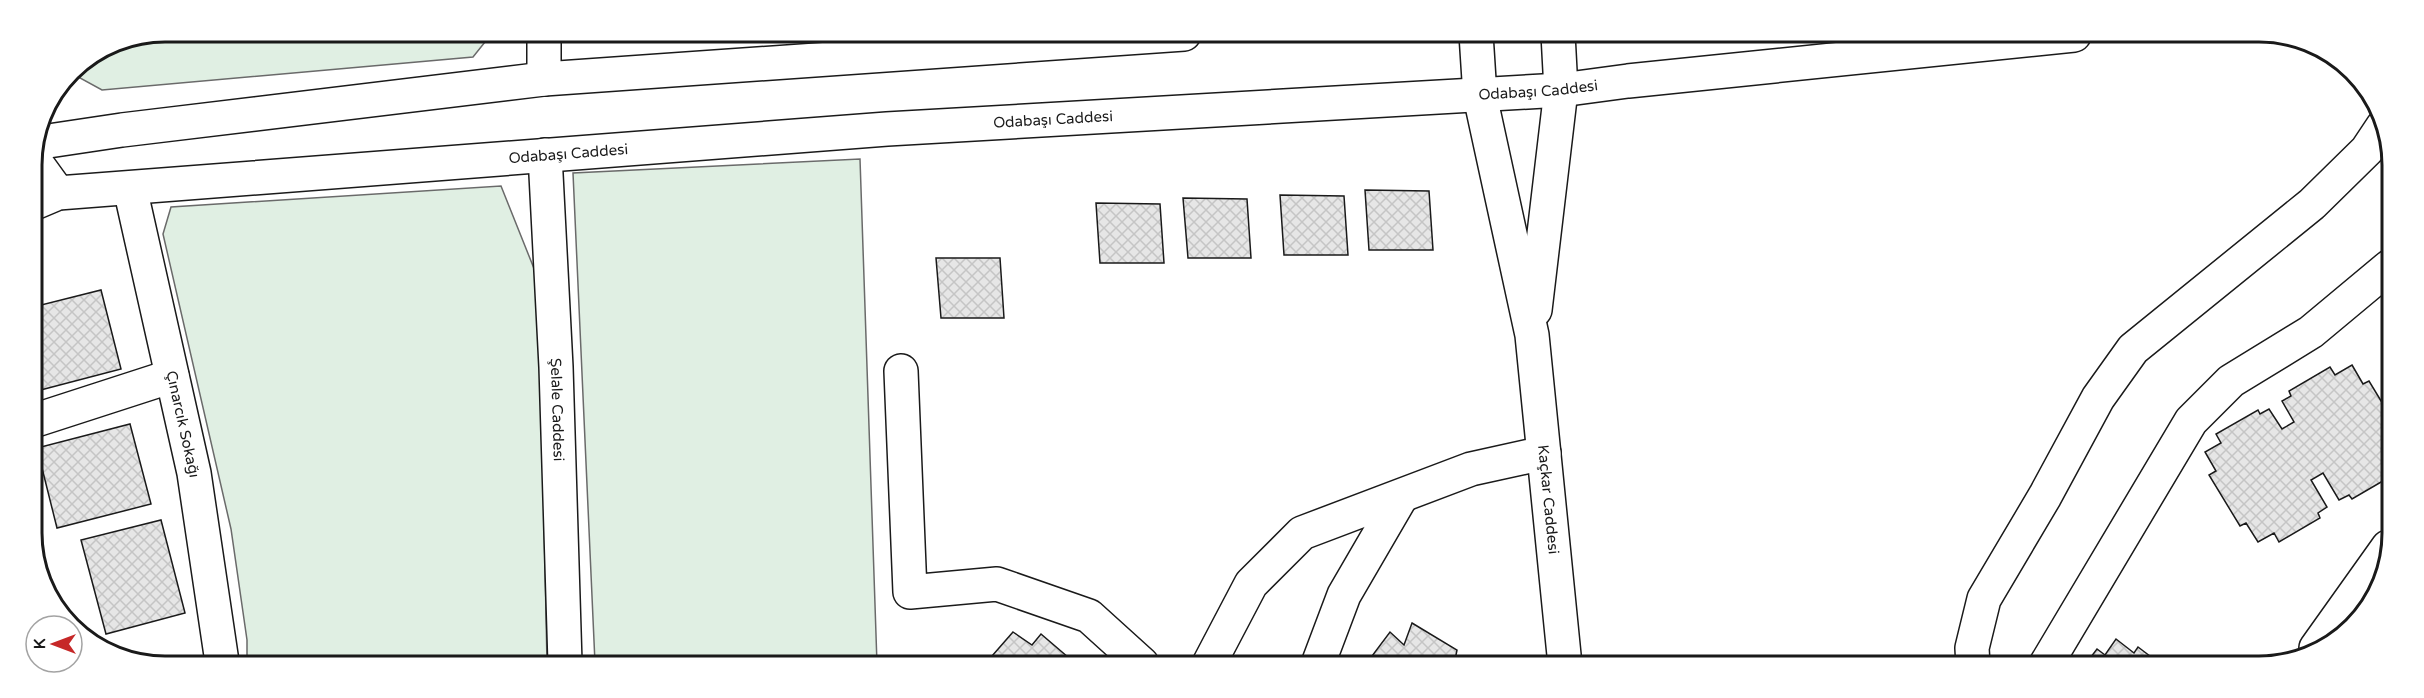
<svg xmlns="http://www.w3.org/2000/svg" width="2424" height="698" viewBox="0 0 2424 698" font-family="'Varela Round',sans-serif">
	<style>
		.green { fill: #e0efe3; stroke: #6a6a6a; stroke-width: 1.5 }
		.building { fill: url(#building-cross-hatch); stroke: #1a1a1a; stroke-width: 1.5 }
		.lines { fill: none; stroke-linecap: round; stroke-linejoin: round }
		.minor-casing { stroke: #1a1a1a; stroke-width: 36 }
		.minor { stroke: #fff; stroke-width: 33 }
		.labels { text-anchor: middle; dominant-baseline: central; stroke-width: 4.5; stroke-linejoin: round; paint-order: stroke }
		.street-label { font-size: 15px; fill: #1a1a1a; stroke: #fff }
		.rim { fill: none; stroke: #1a1a1a; stroke-width: 3 }
	</style>
	<defs>
		<pattern id="building-cross-hatch" width="8" height="8" patternUnits="userSpaceOnUse" patternTransform="scale(1.5)"><rect width="8" height="8" fill="#e6e6e6"/><path d="M0 0l8 8M0 8l8-8" fill="none" stroke="#c5c5c5"/></pattern>
	</defs>
	<rect width="100%" height="100%" fill="#fff"/>
	<g class="green">
		<path d="M165,32h328l-20,25 -371,33 -33,-18 45,-30z"/>
		<path d="M860,159l17,505 -282,-1 -22,-490z"/>
		<path d="M501,186l38,95 8,382 -300,-1v-22l-16,-111 -68,-295 8,-27z"/>
	</g>
	<g class="building">
		<path d="M1365,190l64,1 4,59h-64z"/>
		<path d="M1280,195l64,1 4,59h-64z"/>
		<path d="M1183,198l64,1 4,59h-63z"/>
		<path d="M1096,203l64,1 4,59h-64z"/>
		<path d="M936,258h64l4,60h-63z"/>
		<path d="M101,290l20,79 -88,23v-85z"/>
		<path d="M2352,365l11,19 6,-3 20,33 -1,64 -36,21 -3,-4 -10,5 -16,-27 -12,7 16,27 -9,6 2,5 -41,24 -5,-9 -16,9 -12,-19 -6,3 -31,-51 7,-4 -11,-19 16,-9 -5,-9 42,-24 2,4 9,-5 13,20 12,-7 -12,-21 9,-5 -2,-5 41,-24 5,8z"/>
		<path d="M130,424l21,80 -94,24 -20,-80z"/>
		<path d="M161,520l24,93 -79,21 -25,-94z"/>
		<path d="M34,541l8,13 -8,5z"/>
		<path d="M1412,623l45,27 -3,15 -88,-1 24,-32 14,13z"/>
		<path d="M1013,632l19,13 9,-11 35,30h-91z"/>
		<path d="M2116,639l18,14 4,-6 25,19h-79l13,-17 8,6z"/>
	</g>
	<g class="lines">
		<defs>
			<g id="minor">
				<path id="s1" d="M1476,34l4,62 52,239 33,330"/>
				<path d="M544,79v-47"/>
				<path d="M35,143l87,-13 422,-51 640,-45"/>
				<path id="s2" d="M545,155l11,212 9,296"/>
				<path d="M32,157l26,36"/>
				<path id="s3" d="M130,188l64,285 28,189"/>
				<path id="s4" d="M32,204l26,-11 829,-64 674,-39 67,-9 446,-46"/>
				<path d="M1535,310l26,-220 -3,-56"/>
				<path d="M901,371l9,221 87,-8 92,32 53,48"/>
				<path d="M33,421l139,-45"/>
				<path d="M2316,648l72,-101"/>
				<path d="M1209,664l42,-80 51,-51 169,-64 73,-16"/>
				<path d="M1318,664l26,-69 57,-98"/>
				<path d="M1973,666l-1,-18 12,-49 61,-103 53,-98 35,-49 179,-145 55,-54 16,-24"/>
				<path d="M2045,666l146,-245 40,-40 80,-49 78,-65"/>
			</g>
		</defs>
		<use href="#minor" class="minor-casing"/>
		<use href="#minor" class="minor"/>
	</g>
	<g class="labels">
		<g class="street-label">
			<text stroke="none"><textPath href="#s4" startOffset="1512">Odabaşı Caddesi</textPath></text>
			<text stroke="none"><textPath href="#s4" startOffset="1026">Odabaşı Caddesi</textPath></text>
			<text stroke="none"><textPath href="#s4" startOffset="540">Odabaşı Caddesi</textPath></text>
			<text stroke="none"><textPath href="#s2" startOffset="255">Şelale Caddesi</textPath></text>
			<text stroke="none"><textPath href="#s3" startOffset="242">Çınarcık Sokağı</textPath></text>
			<text stroke="none"><textPath href="#s1" startOffset="472">Kaçkar Caddesi</textPath></text>
		</g>
	</g>
	<path d="M0 0H2424V698H0ZM165 42H2259A123 123 0 0 1 2382 165V533A123 123 0 0 1 2259 656H165A123 123 0 0 1 42 533V165A123 123 0 0 1 165 42Z" fill="#fff" fill-rule="evenodd"/>
	<path class="rim" d="M165 42H2259A123 123 0 0 1 2382 165V533A123 123 0 0 1 2259 656H165A123 123 0 0 1 42 533V165A123 123 0 0 1 165 42Z"/>
	<g transform="translate(54 644) rotate(270)"><circle r="28" fill="#ffffff" stroke="#a3a3a3" stroke-width="1.5"/>
	<path d="M0-4.5L10 22L0 15L-10 22Z" fill="#c62828"/>
	<text y="-9" font-size="16" font-weight="bold" text-anchor="middle" fill="#1a1a1a">K</text>
	</g>
</svg>
